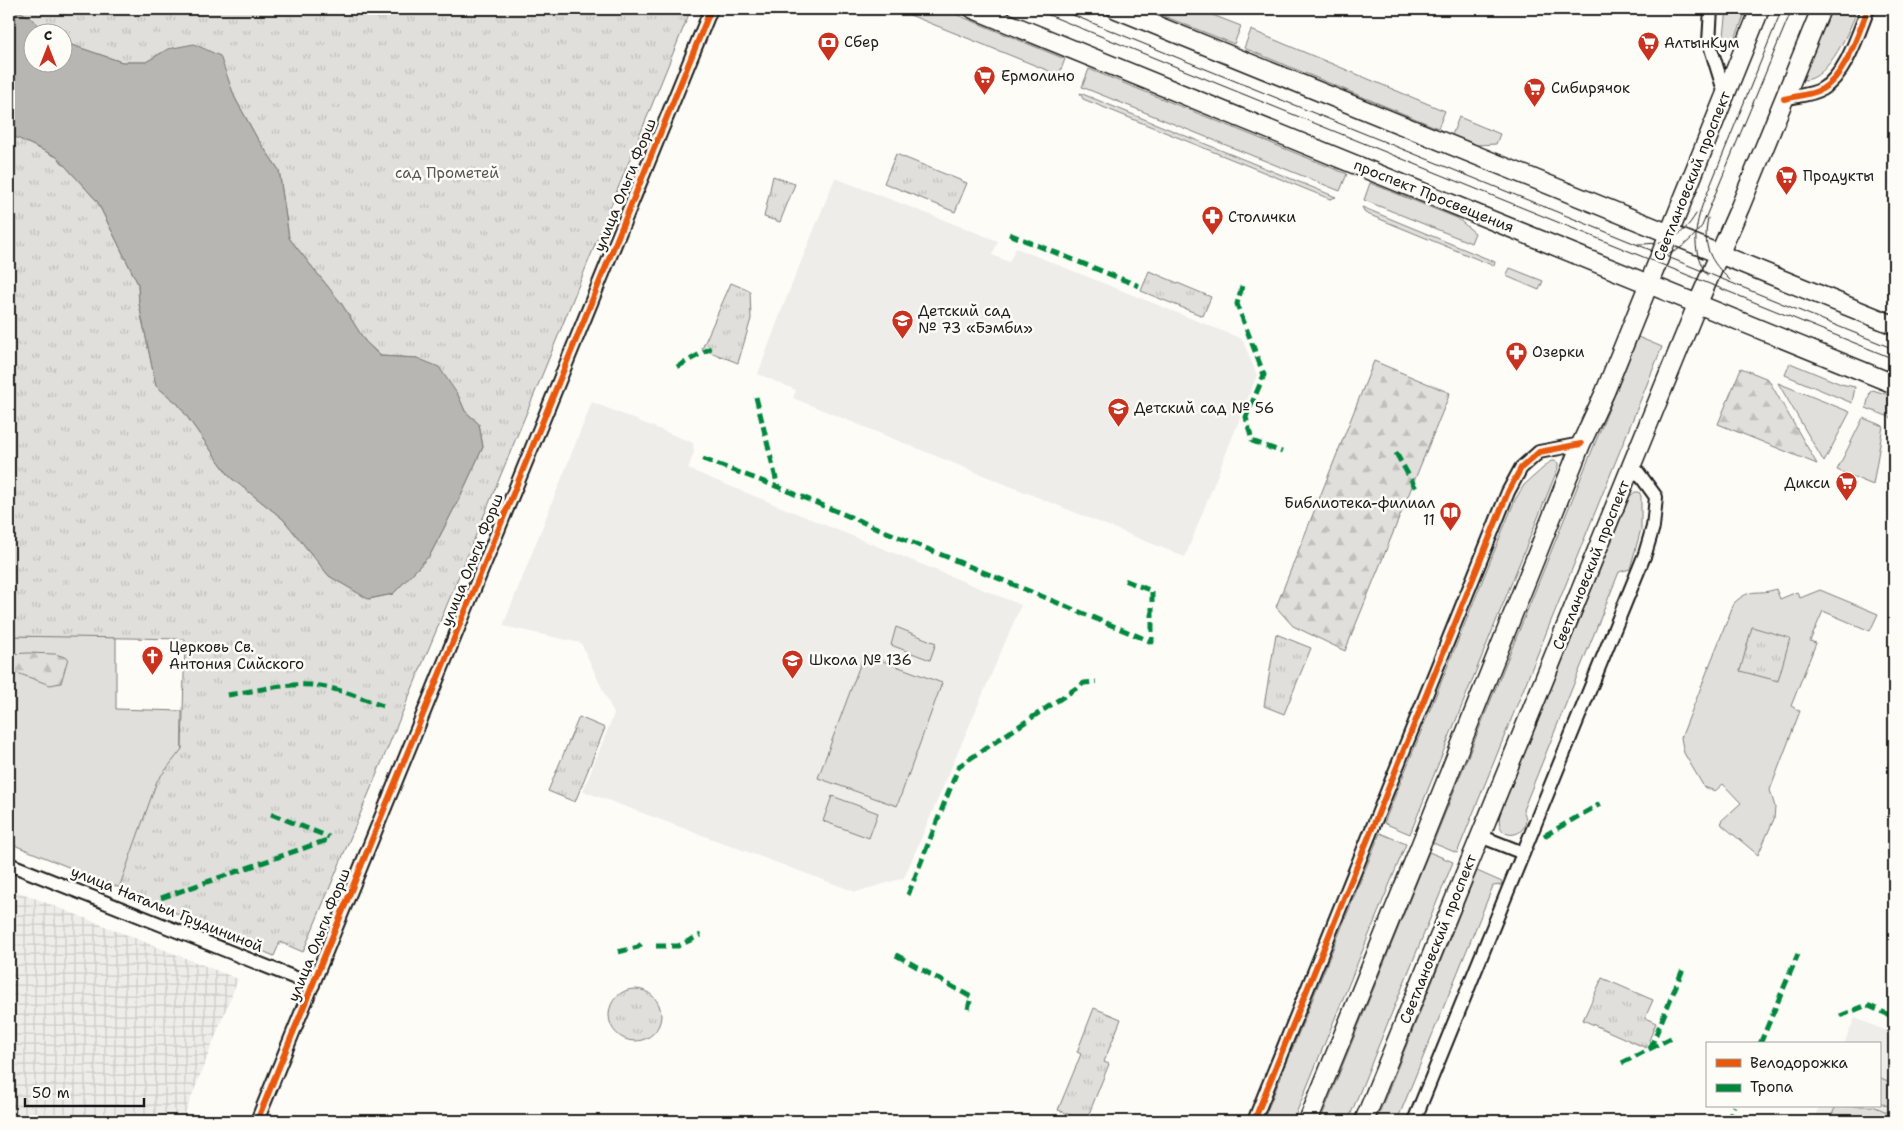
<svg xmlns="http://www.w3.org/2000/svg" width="1903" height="1130" viewBox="0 0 1903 1130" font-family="'Shantell Sans',sans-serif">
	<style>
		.built { fill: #eeede9 }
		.industrial { fill: url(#industrial-grid) }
		.grass { fill: #e0dfdb; stroke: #7e7e7c }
		.forest { fill: url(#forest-firs); stroke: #7e7e7c }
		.park { fill: url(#park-tufts); stroke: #7e7e7c }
		.water { fill: #b7b6b2; stroke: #797876 }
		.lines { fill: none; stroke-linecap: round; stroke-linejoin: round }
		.minor-casing { stroke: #1c1c1c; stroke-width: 16 }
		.secondary-casing { stroke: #1c1c1c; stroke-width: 21 }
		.minor { stroke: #fdfcf7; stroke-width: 12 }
		.secondary { stroke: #fdfcf7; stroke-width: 18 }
		.tram { stroke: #1c1c1c; stroke-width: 1 }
		.quiet { stroke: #00873e; stroke-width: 5; stroke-dasharray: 10 5; stroke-linecap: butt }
		.cycleway-casing { stroke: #fdfcf7; stroke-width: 9 }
		.cycleway { stroke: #e8590c; stroke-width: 6 }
		.labels { text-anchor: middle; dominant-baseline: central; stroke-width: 5; stroke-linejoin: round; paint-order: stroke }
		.poi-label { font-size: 15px; fill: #1c1c1c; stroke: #fdfcf7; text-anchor: start }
		.park-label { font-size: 15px; fill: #575655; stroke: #fdfcf7 }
		.street-label { font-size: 15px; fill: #1c1c1c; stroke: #fdfcf7 }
	</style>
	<defs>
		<pattern id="industrial-grid" width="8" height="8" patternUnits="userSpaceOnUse" patternTransform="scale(1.25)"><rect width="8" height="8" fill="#eeede9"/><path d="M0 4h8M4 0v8" fill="none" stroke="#cccbc7"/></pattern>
		<pattern id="forest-firs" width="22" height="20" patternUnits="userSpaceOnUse" patternTransform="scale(1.25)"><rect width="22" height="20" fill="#e0dfdb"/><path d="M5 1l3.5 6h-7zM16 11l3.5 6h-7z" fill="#c0bfbb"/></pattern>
		<pattern id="park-tufts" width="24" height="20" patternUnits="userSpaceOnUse" patternTransform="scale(1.25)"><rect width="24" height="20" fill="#e0dfdb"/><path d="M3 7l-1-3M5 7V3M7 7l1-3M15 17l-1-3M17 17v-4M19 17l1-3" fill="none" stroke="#c0bfbb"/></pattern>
	</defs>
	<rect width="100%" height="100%" fill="#fdfcf7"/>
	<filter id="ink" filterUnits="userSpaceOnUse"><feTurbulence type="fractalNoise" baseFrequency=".02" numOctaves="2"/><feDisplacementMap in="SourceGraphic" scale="10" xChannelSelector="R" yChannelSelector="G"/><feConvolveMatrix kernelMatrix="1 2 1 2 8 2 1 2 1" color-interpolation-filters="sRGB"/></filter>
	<g filter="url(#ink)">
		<g class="built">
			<path d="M835,178l163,63 -6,14 17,7 7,-14 226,91 15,36 -72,182 -392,-159 3,-8 -38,-16 26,-70z"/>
			<path d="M592,402l101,41 1,9 -6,17 333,136 -117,273 -48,14 -273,-101 31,-77 -33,-71 -78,-17z"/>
			<path d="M1855,1018l39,16v87h-81l6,-15h60v-62h-35z"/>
		</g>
		<path class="industrial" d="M9,888l229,91 -56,142h-173z"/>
		<g class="grass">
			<path d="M895,9h48l122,50 -6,16z"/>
			<path d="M1146,9h51l44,17 -7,18z"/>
			<path d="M1727,9h20l-13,32 -7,3 -3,-3v-5z"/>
			<path d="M1829,9h29c-8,19 -29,71 -54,71l-2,-3z"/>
			<path d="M1251,30l194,81 -7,17 -194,-80z"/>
			<path d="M1089,69l258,105 -7,17 -258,-104z"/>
			<path d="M1080,93l256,104 -6,2 -247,-100z"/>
			<path d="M1459,117l41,17 -4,10 -19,1 -25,-10z"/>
			<path d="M1370,183l87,35 18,15 -4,10 -107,-43z"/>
			<path d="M1362,207l133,55 -1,4 -129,-53z"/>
			<path d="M1510,268l33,13 -4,9 -33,-14z"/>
			<path d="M1638,337l24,10 -205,506 -24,-10z"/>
			<path d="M1790,363l51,21 14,3 -3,16 -67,-28z"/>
			<path d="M1778,383l72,29 -26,50z"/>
			<path d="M1873,390l18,6 1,22 -26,-10 4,-16z"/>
			<path d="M1863,418l20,8 -10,59 -36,-15z"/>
			<path d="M1551,461h4l3,2v5l-148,366 -26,-11 131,-323 9,-15z"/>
			<path d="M1635,492h4l2,4v33l-11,40 -11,3 -96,238c14,27 -30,36 -23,4l130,-318z"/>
			<path d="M1776,589l4,10 17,-7 3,6 20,-8 58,24 -8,17 -47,-20 -13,30 6,2 -25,63 9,5 -30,79 5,17 -1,12 -16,36 -36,-30 -1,-4 20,-18 -18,-19 -8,7 -11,-4 -20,-34 -3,-15 53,-135c18,-17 24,-7 42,-14z"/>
			<path d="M896,627l40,16 -6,17 -39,-15z"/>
			<path d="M9,636l107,1v72l66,2 -1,112 -31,77 -141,-57z"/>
			<path d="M864,654l78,29 -45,123 -79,-28z"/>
			<path d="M832,796l46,17 -9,25 -46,-17z"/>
			<path d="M1380,833l26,11 -113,277h-30z"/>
			<path d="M1429,852l24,10 -105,259h-28z"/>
			<path d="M1477,871l25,11 -1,3 -8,1 -96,235h-21z"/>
			<path d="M1879,1077l15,7v25l-15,-7z"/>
			<path d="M1836,1106h37l21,9v6h-65z"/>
		</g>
		<g class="forest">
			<path d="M1374,361l76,32 -105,258 -52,-25 -17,-19z"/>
			<path d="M1741,368l27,11 49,85 -99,-40z"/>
			<path d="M28,653l27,1 13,4 -7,25 -11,2 -41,-15v-16z"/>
		</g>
		<g class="park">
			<path d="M15,9h676l-155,381 -233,562 -23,-10 -6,14 -155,-68 38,-107 25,-32 3,-110 -176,-3v-502l48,23 40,44 41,83 1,20 17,82 22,18 52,73 53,42 46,57 40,23 24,-5 37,-39 30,-58 23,-50 -4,-23 -14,-13 -7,-16 -41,-37 -36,-2 -16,-15 -24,-38 -52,-65 -10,-68 -22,-32 -22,-40 -16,-42 -51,-7 -22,13h-24l-59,-20 -1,-10h-14z"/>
			<path d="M896,154l71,29 -12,29 -71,-29z"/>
			<path d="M773,176l22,8 -15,38 -16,-5z"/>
			<path d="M1149,271l62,26 -8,19 -62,-25z"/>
			<path d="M731,283l19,8 1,28 -13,44 -36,-14z"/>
			<path d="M1752,627l38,11 -12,43 -38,-10z"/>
			<path d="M1276,634l35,14 -27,66 -20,-8z"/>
			<path d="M579,717l26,11 -30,74 -27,-11z"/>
			<path d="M1602,978l51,22 -8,18 11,5 -10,25 -63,-28z"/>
			<circle cx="635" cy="1015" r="26"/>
			<path d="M1094,1008l27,11 -17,43 5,2 -23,57 -28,-11 23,-56 -4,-2z"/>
		</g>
		<path class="water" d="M9,9c15,0 27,15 39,23h-16v30h30l1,-20 59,20h24l22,-13 26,-5 26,12 15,42 22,40 22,32 10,68 52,65 24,38 15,15 37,2 22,9 19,28 7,16 14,13 4,23 -23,50 -30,58 -37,39 -25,5 -39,-23 -46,-57 -53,-42 -52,-73 -22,-18 -17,-82 -1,-20 -41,-83 -40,-44 -48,-23z"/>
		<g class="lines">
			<defs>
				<g id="minor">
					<path d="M1711,9l-2,33 16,52"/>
					<path d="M1784,99c11,-3 28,-4 38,-10 24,-14 36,-55 46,-80"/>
					<path d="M1480,836l43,17"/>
					<path d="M9,864l304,121"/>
					<path d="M257,1121l454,-1112"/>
					<path d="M1254,1121l254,-629 13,-24 18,-16 42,-8"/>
					<path d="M1414,1121l231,-567 8,-27 3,-30 -24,-33"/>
				</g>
				<g id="secondary">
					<path d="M973,9l921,375"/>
					<path d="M1116,9l778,316"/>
					<path d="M1308,1121l113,-277 160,-400 24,-52 155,-383"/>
					<path d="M1364,1121l333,-816 43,-98 81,-198"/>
				</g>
			</defs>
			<use href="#minor" class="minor-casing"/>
			<use href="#secondary" class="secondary-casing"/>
			<use href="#minor" class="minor"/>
			<use href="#secondary" class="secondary"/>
			<g class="tram">
				<path d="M1034,9l860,350"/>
				<path d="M1058,9l836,340"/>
				<path d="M1708,218c-6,29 2,43 22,62"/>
				<path d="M1638,244c28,0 43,-5 58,-30"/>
				<path d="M1661,256c18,-3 30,-16 41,-30l90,-217"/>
				<path d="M1707,275c-15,-22 -13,-45 -5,-69l80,-197"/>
			</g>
			<g class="quiet">
				<path d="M1493,11l7,-2"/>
				<path d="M1009,234l130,52"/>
				<path d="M1242,286l-5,18 27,71 -18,42 6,24 30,11"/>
				<path d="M677,367l34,-19"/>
				<path d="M756,397l22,90"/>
				<path d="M1396,453l22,39"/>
				<path d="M703,459l75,28 374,155v-51l-28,-11"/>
				<path d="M228,695c26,-4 58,-12 84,-10 24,2 48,13 71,21"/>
				<path d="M271,814l58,23"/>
				<path d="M1544,836l56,-32"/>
				<path d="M908,895l51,-129 125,-83 12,-1"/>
				<path d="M161,898l166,-58"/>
				<path d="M656,946h22l23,-11"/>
				<path d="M618,952l20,-5 6,-6"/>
				<path d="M896,955l75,42 -3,12"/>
				<path d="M1840,1016l27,-11 27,12"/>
				<path d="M1760,1044l38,-90"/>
				<path d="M1650,1049l33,-80"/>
				<path d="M1622,1063l49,-25"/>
				<path d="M1728,1121l6,-15"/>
			</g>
			<defs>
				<g id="cycleway">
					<path d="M1784,99c11,-3 28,-4 38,-10 24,-14 36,-55 46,-80"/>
					<path d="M257,1121l454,-1112"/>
					<path d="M1254,1121l254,-629 13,-24 18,-16 42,-8"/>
				</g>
			</defs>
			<use href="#cycleway" class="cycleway-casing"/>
			<use href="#cycleway" class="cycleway"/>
		</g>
	</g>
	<defs>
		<symbol id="bank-pin" viewBox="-11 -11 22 30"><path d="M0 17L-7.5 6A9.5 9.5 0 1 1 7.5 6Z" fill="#c8321e" stroke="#fdfcf7"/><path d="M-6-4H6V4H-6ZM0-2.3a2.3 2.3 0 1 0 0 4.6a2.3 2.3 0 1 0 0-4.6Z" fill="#fff"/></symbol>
		<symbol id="supermarket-pin" viewBox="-11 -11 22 30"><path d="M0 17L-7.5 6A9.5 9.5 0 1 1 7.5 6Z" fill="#c8321e" stroke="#fdfcf7"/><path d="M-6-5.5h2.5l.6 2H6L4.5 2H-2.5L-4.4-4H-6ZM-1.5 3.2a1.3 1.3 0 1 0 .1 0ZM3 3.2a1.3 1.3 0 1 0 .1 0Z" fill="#fff"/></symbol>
		<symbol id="pharmacy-pin" viewBox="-11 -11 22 30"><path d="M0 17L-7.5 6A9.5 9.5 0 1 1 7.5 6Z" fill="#c8321e" stroke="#fdfcf7"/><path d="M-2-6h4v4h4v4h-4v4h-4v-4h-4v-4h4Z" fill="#fff"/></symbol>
		<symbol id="school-pin" viewBox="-11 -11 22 30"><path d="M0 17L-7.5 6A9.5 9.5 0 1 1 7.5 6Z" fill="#c8321e" stroke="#fdfcf7"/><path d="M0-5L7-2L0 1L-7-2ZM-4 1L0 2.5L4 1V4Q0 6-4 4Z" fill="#fff"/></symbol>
		<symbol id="library-pin" viewBox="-11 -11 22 30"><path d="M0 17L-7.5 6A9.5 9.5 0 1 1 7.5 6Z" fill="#c8321e" stroke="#fdfcf7"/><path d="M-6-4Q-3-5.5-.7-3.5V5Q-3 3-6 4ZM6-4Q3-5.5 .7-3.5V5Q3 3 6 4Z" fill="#fff"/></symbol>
		<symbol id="church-pin" viewBox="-11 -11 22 30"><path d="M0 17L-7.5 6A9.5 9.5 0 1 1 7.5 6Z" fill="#c8321e" stroke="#fdfcf7"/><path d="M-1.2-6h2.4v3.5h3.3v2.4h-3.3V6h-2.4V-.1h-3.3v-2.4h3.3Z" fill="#fff"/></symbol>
	</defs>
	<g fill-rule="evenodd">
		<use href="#bank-pin" x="816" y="30" width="25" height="34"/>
		<use href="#supermarket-pin" x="1636" y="30" width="25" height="34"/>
		<use href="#supermarket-pin" x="972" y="64" width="25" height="34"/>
		<use href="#supermarket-pin" x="1522" y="76" width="25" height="34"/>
		<use href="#supermarket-pin" x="1774" y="164" width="25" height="34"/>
		<use href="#pharmacy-pin" x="1200" y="204" width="25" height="34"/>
		<use href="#school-pin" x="890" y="308" width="25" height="34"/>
		<use href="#pharmacy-pin" x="1504" y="340" width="25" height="34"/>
		<use href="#school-pin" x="1106" y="396" width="25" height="34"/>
		<use href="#supermarket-pin" x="1834" y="470" width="25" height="34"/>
		<use href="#library-pin" x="1438" y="500" width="25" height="34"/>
		<use href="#church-pin" x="140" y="644" width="25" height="34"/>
		<use href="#school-pin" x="780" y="648" width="25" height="34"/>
	</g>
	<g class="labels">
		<g class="poi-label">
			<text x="844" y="42">Сбер</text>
			<text x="1664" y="43">АлтынКум</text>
			<text x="1001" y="76">Ермолино</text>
			<text x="1551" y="88">Сибирячок</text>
			<text x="1803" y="176">Продукты</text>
			<text x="1228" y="217">Столички</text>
			<text x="918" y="311">Детский сад<tspan x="918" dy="17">№ 73 «Бэмби»</tspan></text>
			<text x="1532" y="352">Озерки</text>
			<text x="1134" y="408">Детский сад № 56</text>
			<text x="1830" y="483" text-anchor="end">Дикси</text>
			<text x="1435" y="503" text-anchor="end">Библиотека-филиал<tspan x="1435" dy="17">11</tspan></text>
			<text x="169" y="647">Церковь Св.<tspan x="169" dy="17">Антония Сийского</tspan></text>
			<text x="809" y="660">Школа № 136</text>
		</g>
		<g class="park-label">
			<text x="447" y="173">сад Прометей</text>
		</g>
		<g class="street-label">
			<text transform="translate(1692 176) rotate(-68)">Светлановский проспект</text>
			<text transform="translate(625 185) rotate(-68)">улица Ольги Форш</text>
			<text transform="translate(1434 196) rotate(22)">проспект Просвещения</text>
			<text transform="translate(472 560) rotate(-68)">улица Ольги Форш</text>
			<text transform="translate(1591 565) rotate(-68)">Светлановский проспект</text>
			<text transform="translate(167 909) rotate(22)">улица Натальи Грудининой</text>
			<text transform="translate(319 935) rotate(-68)">улица Ольги Форш</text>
			<text transform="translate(1438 939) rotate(-68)">Светлановский проспект</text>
		</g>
	</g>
	<rect width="1903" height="1130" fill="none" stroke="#fdfcf7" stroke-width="30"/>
	<rect x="15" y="15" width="1873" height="1100" fill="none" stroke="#1c1c1c" stroke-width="2" filter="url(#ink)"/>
	<rect x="1706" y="1042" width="175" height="65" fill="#fdfcf7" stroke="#a3a29f"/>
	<rect x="1716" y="1059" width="25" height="8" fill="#e8590c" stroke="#a3a29f"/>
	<text x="1750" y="1068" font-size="15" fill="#1c1c1c">Велодорожка</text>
	<rect x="1716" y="1084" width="25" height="8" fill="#00873e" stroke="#a3a29f"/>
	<text x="1750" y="1092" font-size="15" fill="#1c1c1c">Тропа</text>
	<g transform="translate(48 48)"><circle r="24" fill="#fdfcf7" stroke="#a3a29f"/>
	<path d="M0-4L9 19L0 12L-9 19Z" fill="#c8321e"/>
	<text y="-8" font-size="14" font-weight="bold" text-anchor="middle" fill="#1c1c1c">С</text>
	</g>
	<path d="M25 1098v8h119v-8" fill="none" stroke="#1c1c1c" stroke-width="2.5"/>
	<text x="32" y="1098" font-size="15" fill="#1c1c1c" stroke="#fdfcf7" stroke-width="4" paint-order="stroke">50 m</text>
</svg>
